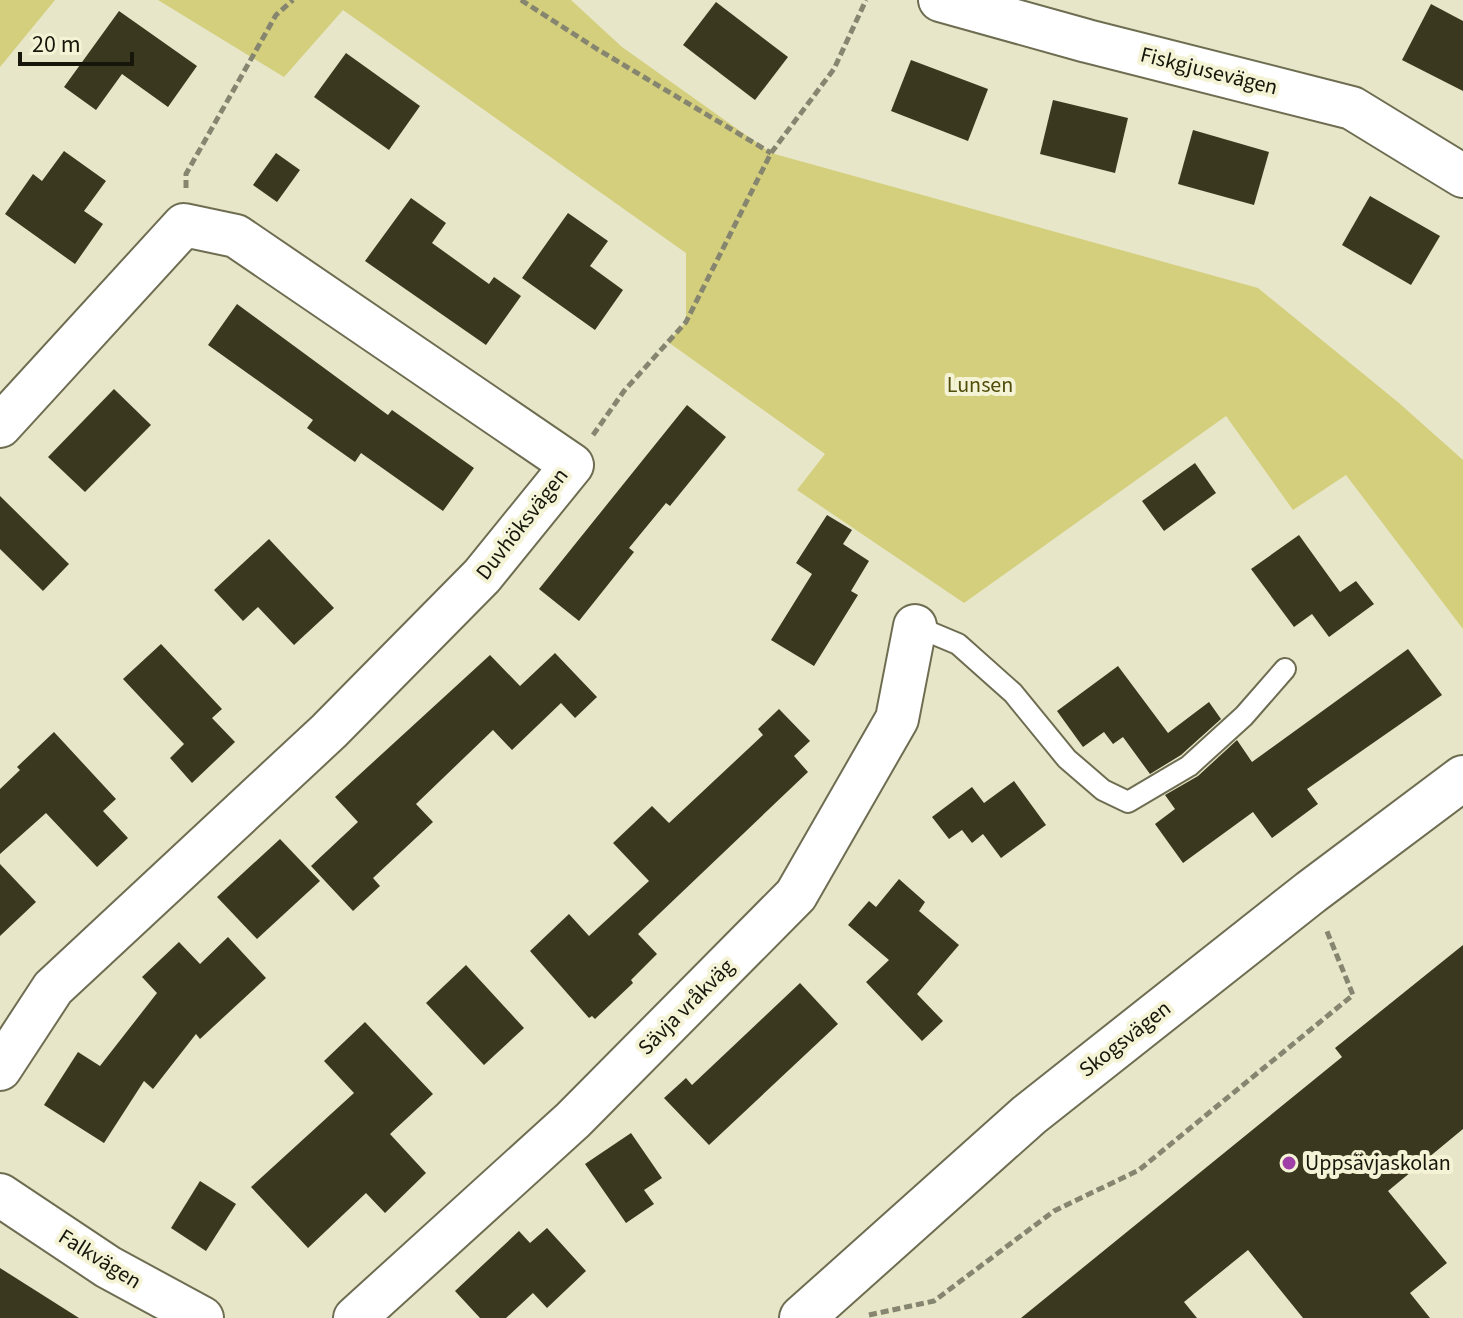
<svg xmlns="http://www.w3.org/2000/svg" width="1463" height="1318" viewBox="0 0 1463 1318" font-family="'Source Sans 3',sans-serif">
	<style>
		.green { fill: #d4cf7d }
		.building { fill: #3a3920 }
		.lines { fill: none; stroke-linecap: round; stroke-linejoin: round }
		.service-casing { stroke: #6e6d52; stroke-width: 24 }
		.minor-casing { stroke: #6e6d52; stroke-width: 46 }
		.tertiary-casing { stroke: #6e6d52; stroke-width: 48 }
		.path { stroke: #868570; stroke-width: 5; stroke-dasharray: 8 4; stroke-linecap: butt }
		.service { stroke: #fff; stroke-width: 20 }
		.minor { stroke: #fff; stroke-width: 42 }
		.tertiary { stroke: #fff; stroke-width: 44 }
		.poi-dot { fill: #a03fa7; stroke: #f4f3d5; stroke-width: 3 }
		.labels { text-anchor: middle; dominant-baseline: central; stroke-width: 8; stroke-linejoin: round; paint-order: stroke }
		.street-label { font-size: 22px; fill: #16160b; stroke: #f4f3d5 }
		.park-label { font-size: 22px; fill: #514d0b; stroke: #f4f3d5 }
		.poi-label { font-size: 22px; fill: #16160b; stroke: #f4f3d5; text-anchor: start }
	</style>
	<rect width="100%" height="100%" fill="#e7e6c8"/>
	<g class="green">
		<path d="M0,0h55l-55,67z"/>
		<path d="M158,0h413l51,47 149,106 487,135 141,115 64,57v169l-117,-154 -53,35 -67,-94 -262,187 -167,-113 28,-36 -157,-112 18,-20v-69l-343,-243 -59,67z"/>
	</g>
	<g class="building">
		<path d="M716,2l72,55 -33,43 -72,-55z"/>
		<path d="M1431,4l32,17v70l-61,-31z"/>
		<path d="M119,11l78,55 -29,41 -46,-33 -26,36 -32,-23z"/>
		<path d="M346,53l74,53 -31,44 -75,-53z"/>
		<path d="M911,60l77,29 -20,52 -77,-30z"/>
		<path d="M1053,100l75,18 -13,55 -75,-19z"/>
		<path d="M1193,130l76,22 -15,53 -76,-21z"/>
		<path d="M64,151l42,30 -22,30 19,13 -28,40 -70,-50 28,-40 9,7z"/>
		<path d="M276,153l24,17 -23,32 -24,-17z"/>
		<path d="M1370,196l70,40 -29,49 -69,-40z"/>
		<path d="M411,198l35,25 -14,20 57,41 5,-7 27,19 -35,49 -121,-84z"/>
		<path d="M568,213l40,28 -18,25 33,24 -28,40 -73,-52z"/>
		<path d="M237,304l151,111 4,-5 82,58 -31,43 -82,-58 -6,9 -48,-34 6,-8 -105,-75z"/>
		<path d="M114,389l37,36 -66,67 -37,-35z"/>
		<path d="M687,405l39,32 -56,69 -4,-3 -37,45 5,4 -55,69 -40,-32z"/>
		<path d="M1195,463l21,30 -52,38 -22,-30z"/>
		<path d="M0,496l69,68 -26,27 -43,-42z"/>
		<path d="M827,515l25,15 -9,14 26,17 -18,30 7,4 -44,71 -43,-26 41,-66 -16,-11z"/>
		<path d="M1299,535l41,57 16,-11 18,23 -45,33 -17,-23 -18,13 -43,-58z"/>
		<path d="M269,539l65,69 -40,37 -36,-38 -15,14 -29,-31z"/>
		<path d="M161,644l61,65 -10,9 23,24 -43,41 -22,-25 14,-14 -61,-65z"/>
		<path d="M1408,649l34,46 -135,94 11,15 -46,34 -19,-26 -70,51 -28,-39 20,-15 -10,-14 33,-19 39,-36 15,22z"/>
		<path d="M555,653l42,44 -22,21 -14,-15 -49,47 -19,-20 -77,74 17,18 -60,56 7,8 -27,25 -42,-45 47,-44 -23,-25 155,-142 30,31z"/>
		<path d="M1118,666l50,67 41,-31 12,17 -40,36 -31,19 -27,-37 -10,7 -9,-12 -21,15 -26,-36z"/>
		<path d="M779,709l31,32 -16,15 14,16 -170,162 19,20 -26,26 2,3 -38,36 -3,-3 -3,2 -59,-67 39,-37 20,22 60,-55 -36,-38 39,-37 17,17 94,-88 -5,-6z"/>
		<path d="M54,732l62,67 -13,12 25,27 -31,29 -51,-54 -46,41v-65l20,-19 -3,-3z"/>
		<path d="M1014,781l32,44 -45,33 -18,-24 -11,9 -10,-13 -13,9 -17,-22 40,-30 12,16z"/>
		<path d="M280,839l40,42 -63,58 -40,-42z"/>
		<path d="M0,864l36,38 -36,34z"/>
		<path d="M899,879l26,23 -6,9 40,34 -42,49 26,27 -21,20 -56,-59 23,-22 -41,-35 21,-24 7,6z"/>
		<path d="M228,937l38,41 -66,61 -4,-5 -43,55 -9,-8 -40,62 -60,-38 34,-53 22,14 57,-73 -15,-16 37,-35 21,22z"/>
		<path d="M1463,945v184l-75,62 59,72 -37,30 20,25h-127l-55,-68 -64,52 13,16h-176l321,-261 -7,-9z"/>
		<path d="M466,965l58,63 -40,37 -58,-62z"/>
		<path d="M800,983l38,41 -129,121 -45,-47 22,-20 6,7z"/>
		<path d="M365,1022l68,72 -43,40 36,39 -41,40 -19,-20 -58,55 -57,-61 103,-94 -30,-32z"/>
		<path d="M631,1133l31,45 -18,12 10,14 -28,19 -41,-59z"/>
		<path d="M200,1181l36,23 -30,47 -35,-23z"/>
		<path d="M547,1228l39,43 -39,37 -14,-15 -27,25h-26l-25,-27 64,-60 11,12z"/>
		<path d="M0,1268l79,50h-79z"/>
	</g>
	<g class="lines">
		<defs>
			<path id="service" d="M915,626l43,18 55,49 54,66 36,31 25,12 61,-36 55,-50 41,-47"/>
			<g id="minor">
				<path d="M940,0l147,41 265,67 111,68"/>
				<path d="M0,426l184,-201 52,11 336,229 -90,111 -153,155 -276,257 -53,81"/>
				<path d="M0,1195l108,72 94,51"/>
				<path d="M355,1318l218,-198 223,-225 101,-176 18,-93"/>
			</g>
			<path id="tertiary" d="M802,1318l227,-203 282,-223 152,-114"/>
		</defs>
		<use href="#service" class="service-casing"/>
		<use href="#minor" class="minor-casing"/>
		<use href="#tertiary" class="tertiary-casing"/>
		<g class="path">
			<path d="M521,0l76,49 174,104"/>
			<path d="M186,188v-14l90,-159 17,-15"/>
			<path d="M593,435l31,-44 62,-69 85,-169 63,-84 32,-69"/>
			<path d="M869,1315l65,-14 120,-90 85,-41 214,-175 -27,-66"/>
		</g>
		<use href="#service" class="service"/>
		<use href="#minor" class="minor"/>
		<use href="#tertiary" class="tertiary"/>
	</g>
	<circle class="poi-dot" cx="1289" cy="1163" r="8"/>
	<g class="labels">
		<g class="street-label">
			<text transform="translate(1209 71) rotate(14)">Fiskgjusevägen</text>
			<text transform="translate(522 524) rotate(-52)">Duvhöksvägen</text>
			<text transform="translate(686 1007) rotate(-45)">Sävja vråkväg</text>
			<text transform="translate(1125 1039) rotate(-38)">Skogsvägen</text>
			<text transform="translate(100 1259) rotate(32)">Falkvägen</text>
		</g>
		<g class="park-label">
			<text x="980" y="385">Lunsen</text>
		</g>
		<g class="poi-label">
			<text x="1305" y="1163">Uppsävjaskolan</text>
		</g>
	</g>
	<path d="M20 52v12h112v-12" fill="none" stroke="#16160b" stroke-width="4"/>
	<text x="32" y="52" font-size="24" fill="#16160b" stroke="#f4f3d5" stroke-width="6" paint-order="stroke">20 m</text>
</svg>
